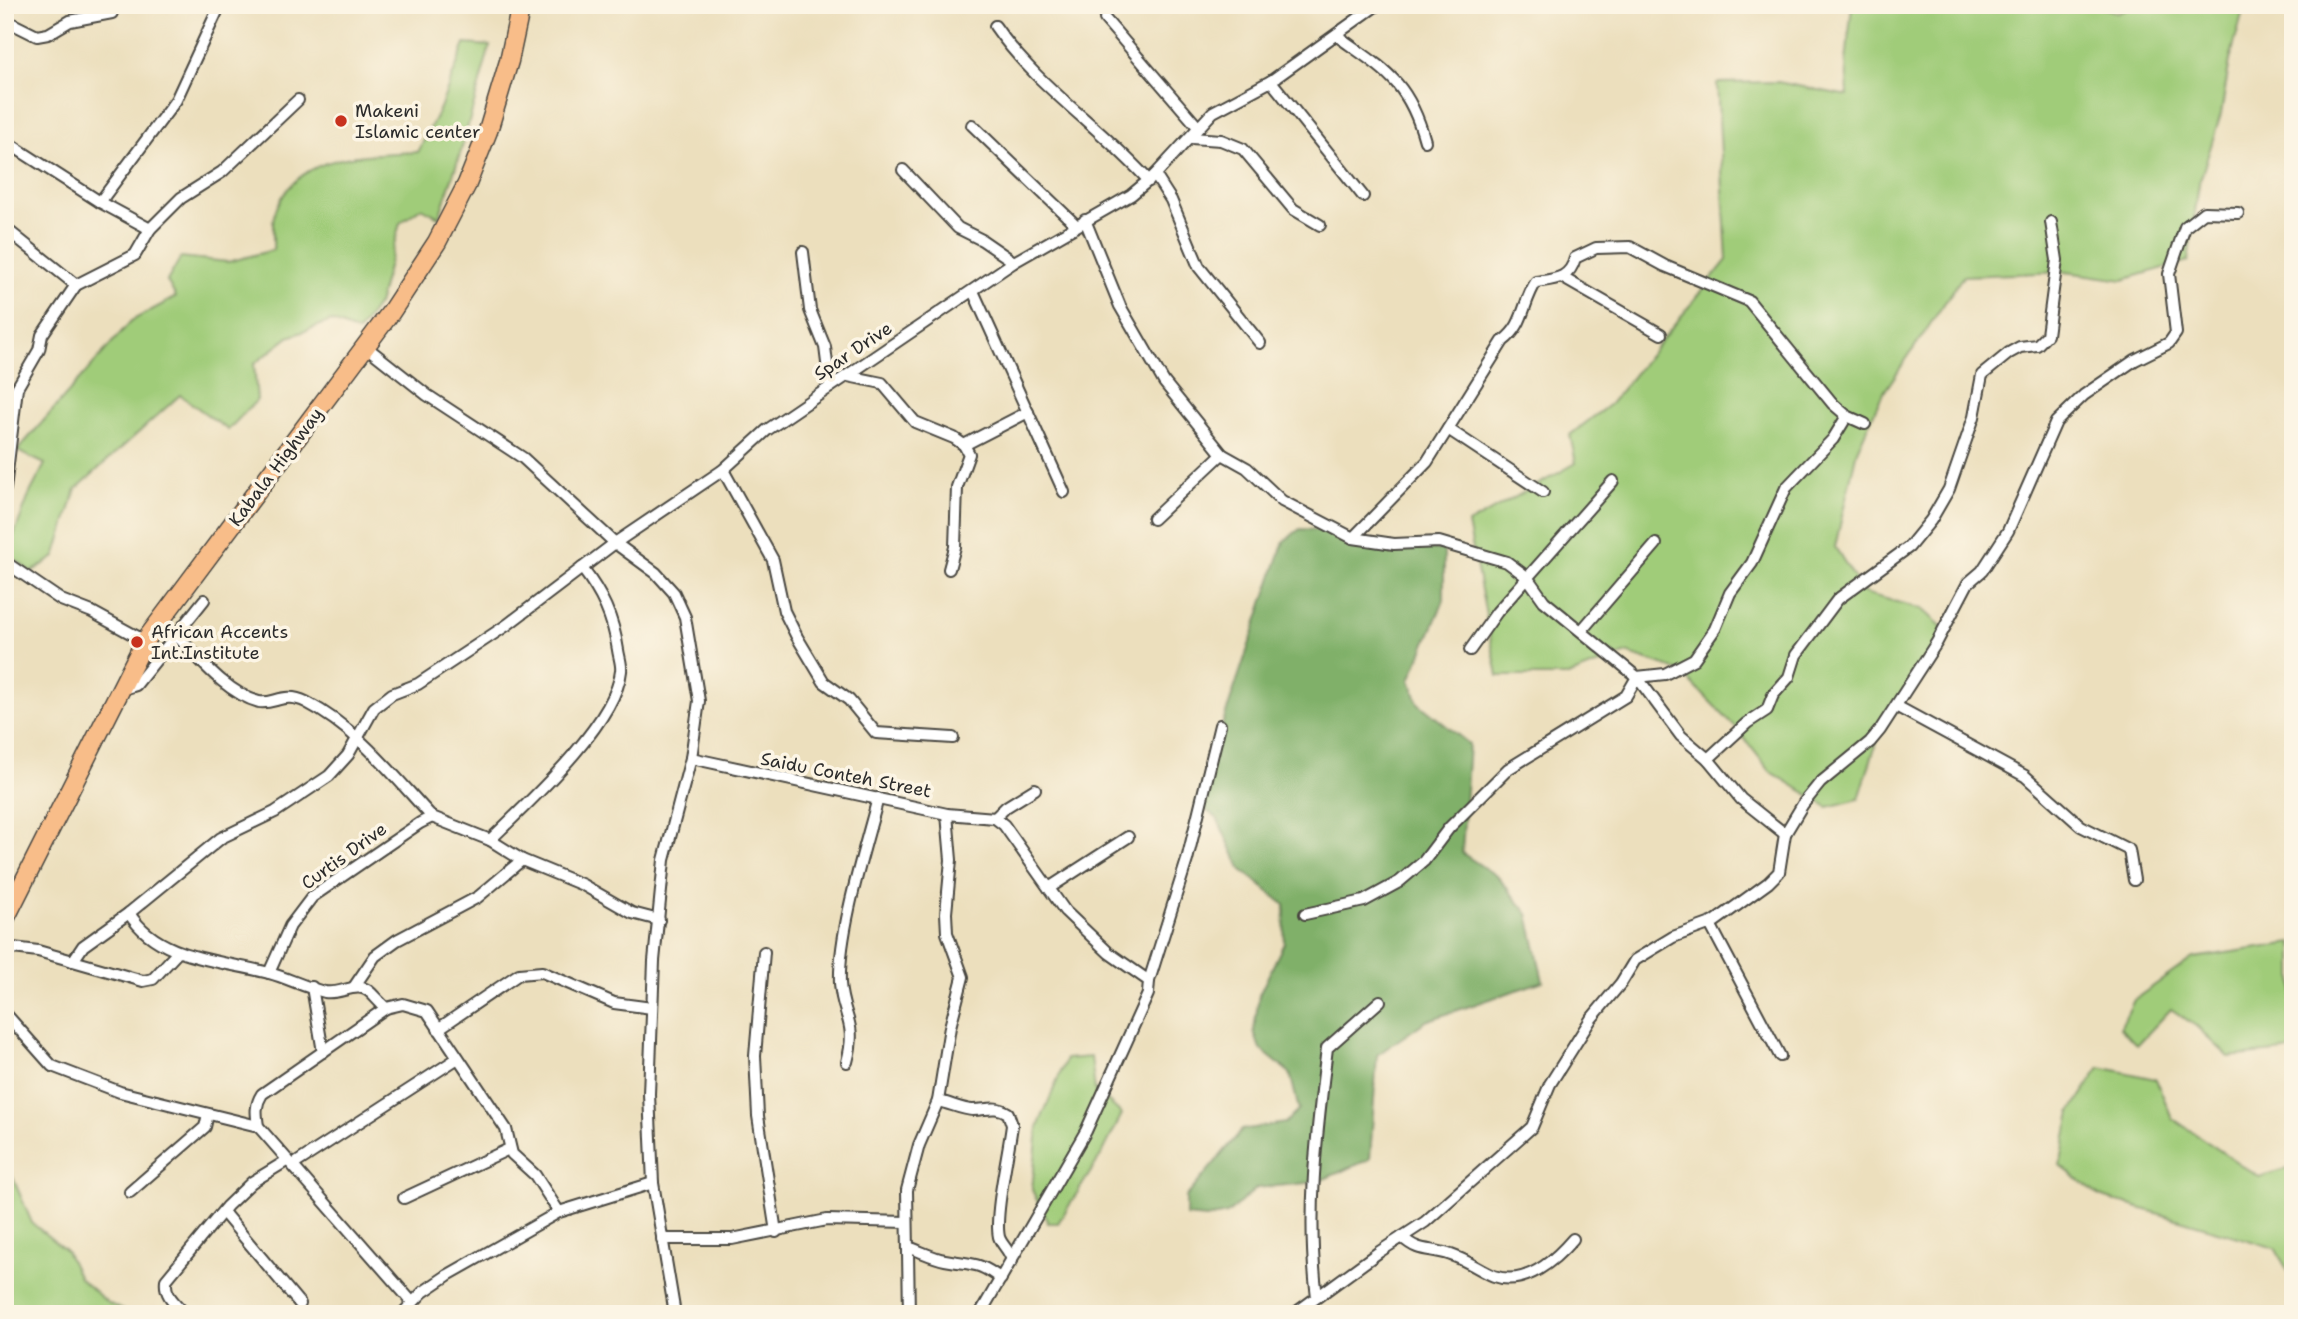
<svg xmlns="http://www.w3.org/2000/svg" width="2298" height="1319" viewBox="0 0 2298 1319" font-family="'Shantell Sans',sans-serif">
	<style>
		.green { fill: #a0cc79; stroke: #667c52; stroke-width: 2 }
		.forest { fill: #80b069; stroke: #566e4a; stroke-width: 2 }
		.lines { fill: none; stroke-linecap: round; stroke-linejoin: round }
		.street-casing { stroke: #484641; stroke-width: 14 }
		.primary-casing { stroke: #484641; stroke-width: 21 }
		.street { stroke: #fff; stroke-width: 10 }
		.primary { stroke: #f8bd89; stroke-width: 18 }
		.poi-dot { fill: #c8321e; stroke: #fcf5e5; stroke-width: 2.5 }
		.labels { text-anchor: middle; dominant-baseline: central; stroke-width: 7; stroke-linejoin: round; paint-order: stroke }
		.poi-label { font-size: 18px; fill: #2b2b2b; stroke: #fcf5e5; text-anchor: start }
		.street-label { font-size: 18px; fill: #2b2b2b; stroke: #fcf5e5 }
	</style>
	<rect width="100%" height="100%" fill="#fcf5e5"/>
	<filter id="ink" filterUnits="userSpaceOnUse"><feTurbulence type="fractalNoise" baseFrequency=".0143" numOctaves="2"/><feDisplacementMap in="SourceGraphic" scale="14" xChannelSelector="R" yChannelSelector="G"/><feConvolveMatrix kernelMatrix="1 2 1 2 8 2 1 2 1" color-interpolation-filters="sRGB"/></filter>
	<filter id="wash" filterUnits="userSpaceOnUse"><feTurbulence type="fractalNoise" baseFrequency=".00686" numOctaves="4" result="noise"/><feDisplacementMap in="SourceGraphic" scale="28" xChannelSelector="R" yChannelSelector="G"/><feGaussianBlur stdDeviation="1.57" result="paint"/><feColorMatrix in="noise" values="0 0 0 0 0 0 0 0 0 0 0 0 0 0 0 0 0 1.4 0 .05"/><feComposite in="paint" operator="in"/></filter>
	<g filter="url(#wash)">
		<rect width="100%" height="100%" fill="#ecdfbd"/>
		<g class="green">
			<path d="M1852,5h241l24,7 21,-7h92l13,6 -13,49 -9,54 -22,70 -11,77 -65,19 -57,-8 -103,4 -81,119 -25,55 -22,97 29,46 58,16 27,24 -71,104 -19,62 -31,8 -58,-36 -34,-43 -56,-57 -53,-18 -59,23h-70l-30,-152 108,-61 -6,-28 40,-31 117,-144 -10,-177 61,-1 70,14 -2,-34z"/>
			<path d="M465,44l25,2 -29,105 -22,66 -18,-9 -21,15 -22,81 -20,28 -27,-11 -42,16 -35,27 3,36 -29,30 -48,-35 -104,94 -21,68 -24,15 -24,-19 23,-60 15,-29 -28,-13 114,-130 45,-24 -9,-16 14,-24 47,5 45,-12c1,-11 -2,-27 2,-38 23,-61 90,-57 143,-60l22,-44z"/>
			<path d="M2293,943v107l-64,7 -33,-31 -25,-17 -34,36 -17,-17 14,-28 59,-42z"/>
			<path d="M1091,1057l4,33 27,24 -20,40 -44,69h-10l-16,-33 6,-63 28,-68z"/>
			<path d="M2100,1067l56,12 16,39 87,59 34,-10v113l-18,-32 -176,-52 -39,-31 11,-53z"/>
			<path d="M5,1159l27,64 34,28 13,27 29,25 22,11h-125z"/>
		</g>
		<path class="forest" d="M1300,529l21,1 60,16 63,4v50l-34,80 8,23 51,41 -7,109 36,24 30,37 15,67 -117,40 -49,34 -7,104 -53,23 -60,6 -30,26 -21,4 -20,-2v-19l56,-67 43,-7 14,-13 -9,-37 -30,-24 -6,-18 5,-36 25,-52 1,-38 -44,-36 -24,-51 -16,-11v-19l83,-247z"/>
	</g>
	<g filter="url(#ink)">
		<g class="lines">
			<defs>
				<g id="street">
					<path d="M1105,19l93,108"/>
					<path d="M5,20l32,16 11,-2 22,-13 42,-8"/>
					<path d="M995,26c42,61 105,100 154,155"/>
					<path d="M1336,35c48,35 72,45 89,106"/>
					<path d="M1271,81l92,115"/>
					<path d="M972,125l104,100"/>
					<path d="M1191,138l30,2 22,9 50,60 27,16"/>
					<path d="M5,141l95,61 50,27"/>
					<path d="M903,170l55,58 24,12 32,22"/>
					<path d="M1155,175l16,25 28,67 61,76"/>
					<path d="M100,202l76,-102 44,-95"/>
					<path d="M1085,220l35,86 44,76 58,72 25,14 35,33 71,37 41,6 45,-2 68,20 20,15 17,24 93,76 44,59 27,23 33,40 44,35"/>
					<path d="M5,228l71,57 -34,50 -3,15 -22,38 -12,101"/>
					<path d="M803,252l7,58 15,37 5,40"/>
					<path d="M1563,278l98,56"/>
					<path d="M76,285l59,-30 15,-26 31,-31 41,-26 76,-72"/>
					<path d="M973,291l91,201"/>
					<path d="M365,346l62,49 96,63 92,85 41,30 18,20 11,24 14,84 -8,57 -27,102 -10,101 -5,133 4,89 22,131"/>
					<path d="M848,376l34,7 33,39 39,16 10,7 5,9 -12,33 -2,60 -6,22"/>
					<path d="M1448,429l95,63"/>
					<path d="M964,445l64,-33"/>
					<path d="M723,470l50,90 11,51 13,26 27,45 25,18 27,33 77,5"/>
					<path d="M1153,519l69,-65"/>
					<path d="M1353,538l74,-76 76,-121c22,-16 19,-38 33,-59 19,-3 34,-3 39,-24l21,-10 34,-1 35,19 84,35 84,103 14,12 18,8"/>
					<path d="M5,562l56,38 31,12 53,29"/>
					<path d="M1582,630l74,-86"/>
					<path d="M176,635c23,23 50,58 83,67 15,3 25,-11 47,0 52,27 87,73 126,115"/>
					<path d="M1470,650l27,-38 116,-131"/>
					<path d="M120,690l16,-5 68,-85"/>
					<path d="M1896,706l129,70 56,50 48,24 5,30"/>
					<path d="M691,758l256,56 48,4 9,7 61,86 44,42 40,28 -1,13 -62,137 -106,183"/>
					<path d="M1708,759l39,-36 20,-13 6,-15 16,-18 7,-22 42,-56 71,-52 22,-27 18,-31 9,-26 16,-46 8,-42 27,-22 11,-6 17,-2 10,-10 10,-75 -6,-38"/>
					<path d="M432,817l58,23 32,20 61,25 49,28 27,7"/>
					<path d="M995,818l11,-11 29,-18"/>
					<path d="M490,840c37,-36 126,-117 131,-169 1,-6 -2,-14 -3,-21 -5,-33 -16,-56 -36,-82"/>
					<path d="M1049,888l79,-51"/>
					<path d="M129,913c29,47 92,47 140,60 19,5 37,15 56,19 16,3 33,-12 46,1 5,5 9,10 15,15l17,-4 24,7 79,118 6,25 23,21 24,37"/>
					<path d="M1305,914l59,-13 35,-19 25,-21 25,-33 59,-59 118,-73 11,-19 28,-3 29,-15 21,-30 15,-36 22,-30 34,-75 47,-49 14,-23"/>
					<path d="M1710,924l70,132"/>
					<path d="M5,947l33,4 105,30 10,-2 25,-27"/>
					<path d="M764,952l-9,104 3,60 18,116"/>
					<path d="M73,961l10,-15 46,-33 92,-75 54,-26 54,-36 19,-21 26,-47 18,-14 26,-10 89,-59 108,-82 108,-73 44,-40 247,-168 117,-67 24,-20 58,-63 58,-31 106,-76"/>
					<path d="M269,973l21,-47 22,-29 108,-74 12,-6"/>
					<path d="M1149,981l38,-121 33,-135"/>
					<path d="M312,987l11,65"/>
					<path d="M354,987l21,-31 22,-16 81,-43 44,-37"/>
					<path d="M386,1008l-124,86c-7,11 -6,19 -4,32l154,176"/>
					<path d="M5,1013l47,53 68,26 138,34"/>
					<path d="M438,1029l81,-55 23,-2 72,31 38,5"/>
					<path d="M847,1062c11,-41 -5,-45 -7,-79 -2,-51 25,-135 38,-185"/>
					<path d="M938,1101c11,2 25,9 35,9 14,0 22,-5 35,3l4,12c-3,26 -18,90 -13,112 3,9 11,13 13,24"/>
					<path d="M293,1165l165,-107"/>
					<path d="M130,1192l75,-65 3,-13"/>
					<path d="M404,1198l105,-49"/>
					<path d="M223,1212l77,92"/>
					<path d="M1402,1237c18,17 28,10 49,18 16,5 30,16 43,21 31,11 61,-16 79,-37"/>
					<path d="M662,1239h70l95,-19 80,2"/>
					<path d="M908,1247c12,4 25,11 37,13 27,5 33,1 56,19"/>
					<path d="M1317,1297c-11,-83 0,-166 10,-249l53,-47"/>
					<path d="M185,1314c-10,-11 -21,-19 -19,-34l61,-74 25,-24 36,-22"/>
					<path d="M402,1314l21,-22 25,-17 111,-63 94,-29"/>
					<path d="M909,1314l-2,-124 12,-45 19,-44 12,-74 13,-50 -16,-44 -1,-20 5,-53 -4,-46"/>
					<path d="M1294,1314l85,-62 46,-30 107,-95 18,-43 41,-65 30,-36 14,-23 38,-23 41,-15 54,-39 11,-11 6,-38 18,-30 17,-21 50,-41 10,-12 57,-88 31,-59 14,-12 26,-40 48,-109 28,-27 51,-35 34,-17 7,-10 -7,-59 16,-47 19,-15 34,1"/>
				</g>
				<path id="primary" d="M5,919l140,-278 246,-329 46,-70 30,-58 21,-53 21,-70 12,-56"/>
			</defs>
			<use href="#street" class="street-casing"/>
			<use href="#primary" class="primary-casing"/>
			<use href="#street" class="street"/>
			<use href="#primary" class="primary"/>
		</g>
	</g>
	<g class="poi-dot">
		<circle cx="341" cy="121" r="7"/>
		<circle cx="137" cy="642" r="7"/>
	</g>
	<g class="labels">
		<g class="poi-label">
			<text x="355" y="111">Makeni<tspan x="355" dy="21">Islamic center</tspan></text>
			<text x="151" y="632">African Accents<tspan x="151" dy="21">Int.Institute</tspan></text>
		</g>
		<g class="street-label">
			<text transform="translate(853 351) rotate(-34)">Spar Drive</text>
			<text transform="translate(276 467) rotate(-53)">Kabala Highway</text>
			<text transform="translate(846 775) rotate(11)">Saidu Conteh Street</text>
			<text transform="translate(344 856) rotate(-36)">Curtis Drive</text>
		</g>
	</g>
	<rect width="2298" height="1319" fill="none" stroke="#fcf5e5" stroke-width="28"/>
</svg>
